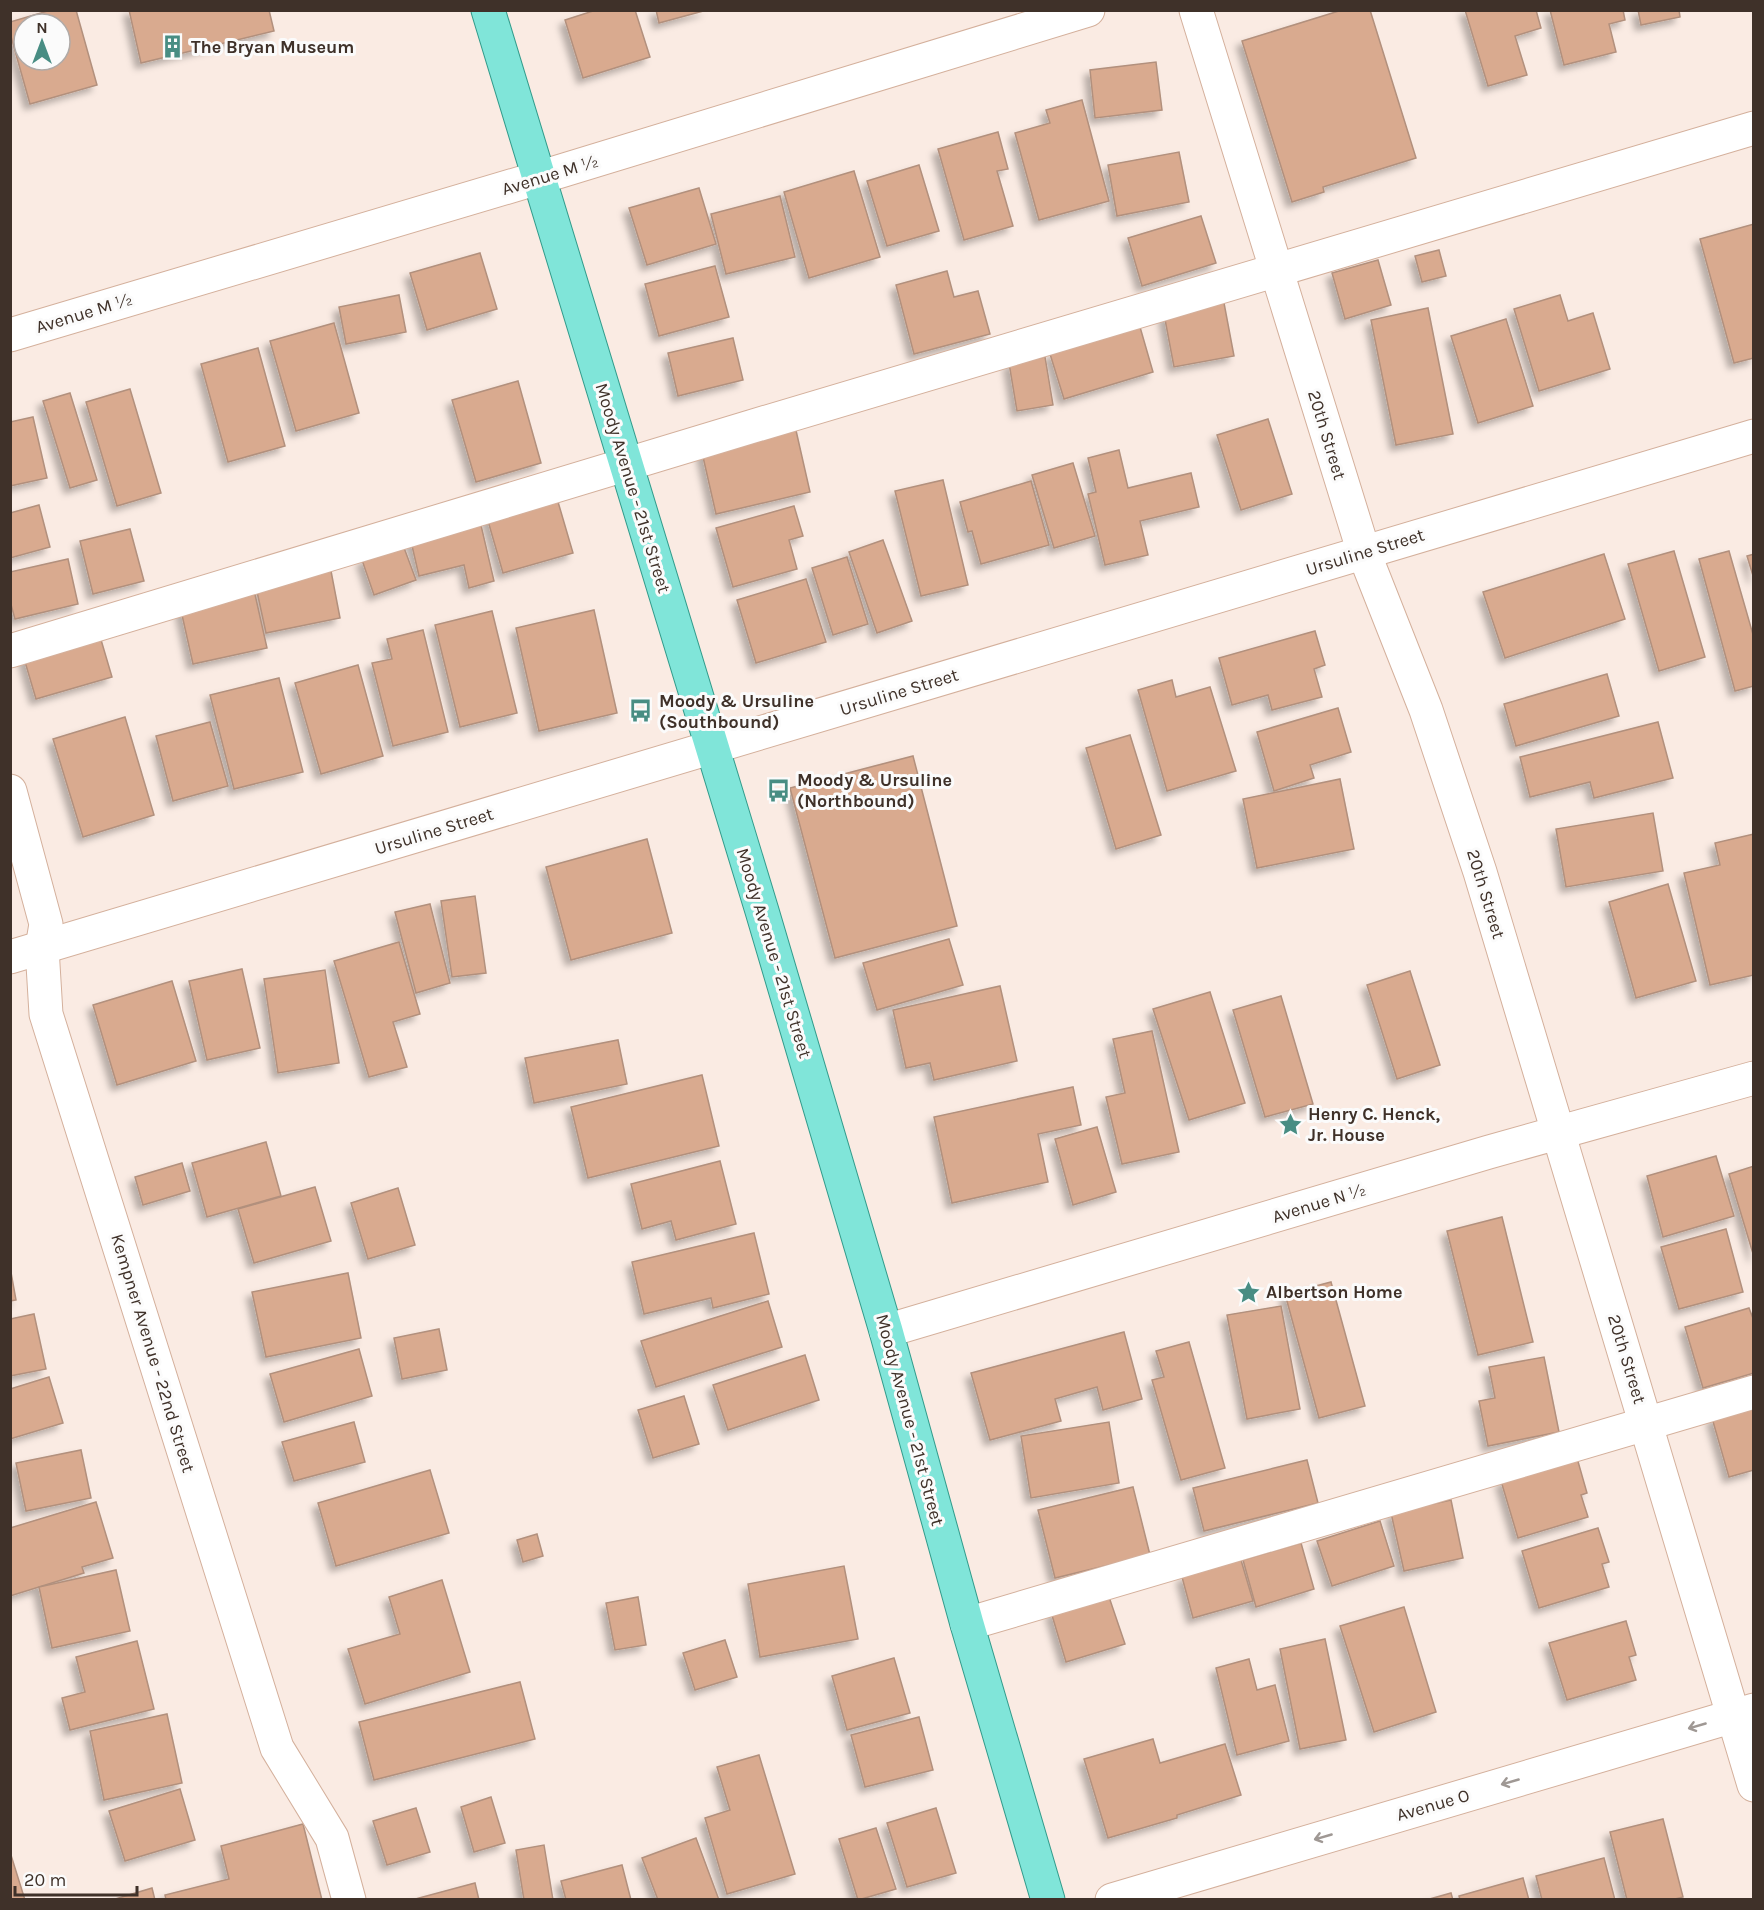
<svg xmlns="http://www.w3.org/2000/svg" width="1764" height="1910" viewBox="0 0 1764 1910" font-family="Karla,sans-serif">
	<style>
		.building { fill: #d9aa8f; stroke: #b2907d; stroke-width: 1.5; fill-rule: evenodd; filter: url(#shadow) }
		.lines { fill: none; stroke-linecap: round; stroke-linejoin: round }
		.minor-casing { stroke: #d4b09c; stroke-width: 35 }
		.major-casing { stroke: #329b8b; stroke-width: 35 }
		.minor { stroke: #fff; stroke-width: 33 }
		.major { stroke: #80e5d9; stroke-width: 33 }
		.oneway { stroke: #9f9894 }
		.labels { text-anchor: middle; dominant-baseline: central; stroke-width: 6; stroke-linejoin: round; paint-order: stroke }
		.poi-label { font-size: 18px; font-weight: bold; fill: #3f3129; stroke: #fbfbfb; text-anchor: start }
		.street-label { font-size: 18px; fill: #3f3129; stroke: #fbfbfb }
	</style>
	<defs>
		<filter id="shadow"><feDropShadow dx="-5.5" dy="5.5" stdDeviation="3" flood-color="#0004"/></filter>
	</defs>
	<rect width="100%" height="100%" fill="#faebe3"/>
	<g class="building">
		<path d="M51,10h25l21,75 -67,19 -20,-71v-11zM24,24h36v36h-36z"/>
		<path d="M129,10h140l5,21 -133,32z"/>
		<path d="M596,10h39l15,47 -67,21 -18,-58z"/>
		<path d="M656,10h51l-48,13z"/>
		<path d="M1342,10h28l46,148 -93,29 1,5 -32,10 -50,-161z"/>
		<path d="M1465,10h71l5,18 -26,8 12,39 -39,11z"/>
		<path d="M1550,10h73l2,10 -16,4 7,28 -52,13z"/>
		<path d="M1638,10h41l1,7 -39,8z"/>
		<path d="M1156,62l6,48 -67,8 -5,-48z"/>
		<path d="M1082,100l27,101 -70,19 -24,-87 35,-10 -4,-13z"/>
		<path d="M998,132l10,37 -11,2 16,55 -49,14 -26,-91z"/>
		<path d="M1179,152l10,50 -72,14 -9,-51z"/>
		<path d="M919,165l20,66 -52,15 -20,-65z"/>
		<path d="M854,171l26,86 -71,21 -25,-86z"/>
		<path d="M699,188l17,56 -69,21 -18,-57z"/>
		<path d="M780,196l15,61 -69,17 -15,-60z"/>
		<path d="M1201,216l15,47 -74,23 -14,-48z"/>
		<path d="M1754,224v134l-20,5 -34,-124z"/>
		<path d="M1439,250l7,26 -24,6 -7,-26z"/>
		<path d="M480,253l17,56 -70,21 -17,-57z"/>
		<path d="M1378,260l13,45 -46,14 -13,-46z"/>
		<path d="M715,266l14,51 -70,19 -14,-52z"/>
		<path d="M947,271l7,26 24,-6 12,43 -76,20 -18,-69z"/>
		<path d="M399,295l7,37 -60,12 -7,-37z"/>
		<path d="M1560,295l8,26 25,-8 17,56 -71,22 -25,-82z"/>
		<path d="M1224,303l10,53 -60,11 -10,-53z"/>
		<path d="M1428,308l25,126 -57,11 -25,-125z"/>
		<path d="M1506,319l27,87 -55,17 -27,-87z"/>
		<path d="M334,323l25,90 -63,18 -26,-90z"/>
		<path d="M1140,327l13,45 -89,27 -14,-45z"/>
		<path d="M733,338l10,42 -65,16 -10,-43z"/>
		<path d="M258,348l27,98 -57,16 -27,-98z"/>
		<path d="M1045,357l8,48 -36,6 -8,-48z"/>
		<path d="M518,381l23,82 -65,19 -24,-82z"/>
		<path d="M130,389l31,104 -44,13 -31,-104z"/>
		<path d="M70,393l27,87 -27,8 -27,-87z"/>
		<path d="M33,417l14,61 -37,8v-64z"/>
		<path d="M1268,419l24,75 -51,16 -24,-75z"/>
		<path d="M795,426l15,66 -94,22 -15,-66z"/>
		<path d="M1119,450l9,38 63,-15 8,34 -59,14 8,34 -43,10 -17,-71 8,-2 -8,-34z"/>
		<path d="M1073,463l22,73 -41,12 -22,-73z"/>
		<path d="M943,480l25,105 -47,11 -26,-105z"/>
		<path d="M1031,481l18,64 -68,19 -9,-33 -4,1 -8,-30z"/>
		<path d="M556,495l17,58 -70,20 -17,-59z"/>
		<path d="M39,505l11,42 -40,11v-45z"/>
		<path d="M794,506l9,30 -14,4 8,29 -64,18 -17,-59z"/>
		<path d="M480,521l14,60 -25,7 -5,-23 -45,11 -9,-39z"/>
		<path d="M130,529l14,52 -51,13 -13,-53z"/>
		<path d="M883,540l29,81 -35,12 -28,-81z"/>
		<path d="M403,545l13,35 -42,15 -12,-35z"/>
		<path d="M1674,551l31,106 -46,14 -31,-107z"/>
		<path d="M1729,551l25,87v48l-19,5 -36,-132z"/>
		<path d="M1604,554l21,65 -120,39 -22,-66z"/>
		<path d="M1754,554v25l-7,-23z"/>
		<path d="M847,557l21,67 -35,11 -21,-67z"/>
		<path d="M68,559l10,45 -63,15 -5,-18v-29z"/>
		<path d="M331,571l9,47 -74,15 -10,-46z"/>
		<path d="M806,579l20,63 -70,21 -19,-63z"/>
		<path d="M254,590l13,58 -74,16 -13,-58z"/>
		<path d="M594,610l23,103 -78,18 -23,-103z"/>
		<path d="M492,611l25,102 -57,14 -25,-102z"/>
		<path d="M423,630l25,102 -55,14 -21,-83 20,-4 -5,-20z"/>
		<path d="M1315,631l10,34 -11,4 8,28 -50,13 -4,-15 -36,10 -13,-47z"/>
		<path d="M99,633l13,44 -76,22 -13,-44z"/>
		<path d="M358,665l25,91 -62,18 -26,-91z"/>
		<path d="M1607,674l12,42 -103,30 -12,-42z"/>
		<path d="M279,678l24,94 -69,17 -24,-94z"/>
		<path d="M1172,680l4,17 34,-10 26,84 -69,20 -29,-101z"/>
		<path d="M1338,708l13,44 -41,13 4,13 -40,13 -17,-59z"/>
		<path d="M125,717l29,98 -71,22 -30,-98z"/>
		<path d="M210,722l18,64 -55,15 -17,-65z"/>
		<path d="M1658,722l15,56 -79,20 -4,-16 -60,15 -10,-40z"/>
		<path d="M1130,735l31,100 -45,14 -30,-101z"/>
		<path d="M913,756l44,170 -122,32 -45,-170z"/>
		<path d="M1340,779l14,70 -97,19 -14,-69z"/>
		<path d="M1653,813l10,58 -97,16 -10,-58z"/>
		<path d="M1754,834v141l-44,10 -26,-112 36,-8 -5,-22z"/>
		<path d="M647,839l25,94 -101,27 -25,-93z"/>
		<path d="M1668,884l28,97 -60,17 -27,-96z"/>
		<path d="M475,896l11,77 -34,4 -11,-76z"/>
		<path d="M430,904l20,79 -34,10 -21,-81z"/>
		<path d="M949,939l14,46 -86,25 -14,-47z"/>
		<path d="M399,942l21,72 -27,8 14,45 -38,10 -35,-116z"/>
		<path d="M242,969l18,79 -53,12 -18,-79z"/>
		<path d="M325,970l14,93 -61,10 -14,-94z"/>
		<path d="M1410,971l30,94 -43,14 -30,-94z"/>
		<path d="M172,981l24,80 -79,24 -24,-80z"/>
		<path d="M1000,986l17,75 -83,19 -4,-17 -24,5 -13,-58z"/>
		<path d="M1210,992l35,111 -56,17 -36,-111z"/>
		<path d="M1281,996l32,108 -48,13 -32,-107z"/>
		<path d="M1152,1031l27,121 -57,12 -16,-67 19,-4 -12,-54z"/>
		<path d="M618,1040l9,44 -93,19 -9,-45z"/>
		<path d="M702,1075l17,71 -131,32 -17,-71z"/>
		<path d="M1073,1087l8,38 -43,9 10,48 -96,21 -18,-86z"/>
		<path d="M1097,1127l19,65 -43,13 -18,-66z"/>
		<path d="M266,1142l15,54 -74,21 -15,-54z"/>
		<path d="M1716,1156l18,60 -71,21 -16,-61z"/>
		<path d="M720,1161l16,63 -60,16 -5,-19 -29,8 -11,-45z"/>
		<path d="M182,1163l8,28 -47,14 -8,-28z"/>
		<path d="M1754,1166v91l-25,-83z"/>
		<path d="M315,1187l16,54 -77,22 -16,-54z"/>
		<path d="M398,1188l17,57 -47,14 -17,-56z"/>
		<path d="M1502,1217l31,125 -55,13 -31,-124z"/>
		<path d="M1726,1229l17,63 -64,17 -18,-62z"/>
		<path d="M754,1233l15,61 -56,14 -2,-10 -67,16 -12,-52z"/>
		<path d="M10,1267l6,33 -6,1z"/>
		<path d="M348,1273l13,65 -95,19 -14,-65z"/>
		<path d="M1331,1282l34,124 -46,12 -34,-124z"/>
		<path d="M768,1301l14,46 -126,40 -15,-46z"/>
		<path d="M1281,1306l19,103 -53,10 -20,-104z"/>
		<path d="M1749,1308l5,13v52l-51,15 -18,-61z"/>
		<path d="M34,1314l12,55 -36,7v-57z"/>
		<path d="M439,1329l8,41 -45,9 -8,-41z"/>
		<path d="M1124,1332l18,67 -39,11 -6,-23 -42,12 6,22 -71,19 -19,-67z"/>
		<path d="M1189,1342l36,126 -44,12 -29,-100 12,-3 -8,-26z"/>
		<path d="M359,1349l13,47 -88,26 -14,-48z"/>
		<path d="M805,1355l14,45 -91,30 -15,-45z"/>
		<path d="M1544,1357l15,75 -71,14 -9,-45 16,-3 -6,-31z"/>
		<path d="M49,1377l14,46 -53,16v-50z"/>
		<path d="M684,1396l15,48 -46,14 -15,-48z"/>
		<path d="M1754,1406v64l-25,7 -17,-59z"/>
		<path d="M354,1422l11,40 -71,19 -12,-39z"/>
		<path d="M1109,1422l10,61 -88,15 -10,-62z"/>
		<path d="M81,1450l10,48 -65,13 -10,-48z"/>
		<path d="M1577,1458l10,35 -6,2 7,22 -70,21 -17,-57z"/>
		<path d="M1307,1460l11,43 -114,28 -11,-43z"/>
		<path d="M430,1470l19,63 -113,33 -18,-63z"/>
		<path d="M1133,1487l17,68 -95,23 -17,-68z"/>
		<path d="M1451,1500l12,58 -59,13 -13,-58z"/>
		<path d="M96,1502l17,56 -31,9 2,6 -74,23v-68z"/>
		<path d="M1380,1521l14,45 -62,20 -15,-45z"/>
		<path d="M1598,1528l11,34 -7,2 7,23 -70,21 -17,-57z"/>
		<path d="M537,1534l6,22 -20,6 -6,-22z"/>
		<path d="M1301,1543l13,46 -58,18 -13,-47z"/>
		<path d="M1241,1560l12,41 -60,17 -11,-41z"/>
		<path d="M844,1566l14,73 -98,18 -12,-73z"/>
		<path d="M116,1570l14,61 -78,17 -13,-61z"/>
		<path d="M442,1580l28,92 -105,32 -17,-55 52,-15 -11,-37z"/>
		<path d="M1108,1594l17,50 -59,18 -15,-50z"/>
		<path d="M638,1597l8,48 -31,5 -9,-47z"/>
		<path d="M1404,1607l32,105 -62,20 -34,-106z"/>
		<path d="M1626,1621l10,34 -7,2 7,23 -69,20 -18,-57z"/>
		<path d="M1325,1639l21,101 -46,9 -20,-100z"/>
		<path d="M725,1640l12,37 -42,13 -12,-37z"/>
		<path d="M137,1641l17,68 -84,21 -8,-32 23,-6 -9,-35z"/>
		<path d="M894,1658l16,55 -63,17 -15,-54z"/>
		<path d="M1249,1659l8,31 18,-5 14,56 -52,14 -21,-87z"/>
		<path d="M520,1682l15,57 -161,41 -15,-58z"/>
		<path d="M167,1714l15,69 -78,17 -14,-69z"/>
		<path d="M919,1717l14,53 -68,17 -14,-52z"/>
		<path d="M1153,1739l7,24 65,-19 16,51 -64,20v3l-69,20 -24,-79z"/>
		<path d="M759,1755l36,119 -68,20 -22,-76 25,-8 -13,-43z"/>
		<path d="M180,1789l15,51 -70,21 -16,-50z"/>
		<path d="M491,1797l14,46 -31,9 -13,-45z"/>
		<path d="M416,1808l14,44 -43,13 -14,-44z"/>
		<path d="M936,1808l20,65 -49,14 -20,-64z"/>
		<path d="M1663,1819l20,78 -12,3h-44l-17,-68z"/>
		<path d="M303,1824l19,76h-156l-1,-5 64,-16 -8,-33z"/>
		<path d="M876,1828l20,61 -38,11 -19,-61z"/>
		<path d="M696,1838l23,62h-61l-16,-42z"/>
		<path d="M544,1845l9,55h-29l-8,-50z"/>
		<path d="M10,1852l15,48h-15z"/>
		<path d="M1604,1858l11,42h-73l-6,-24z"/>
		<path d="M622,1865l9,35h-65l-5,-19z"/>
		<path d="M1523,1878l6,22h-69l-1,-4z"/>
		<path d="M475,1883l4,17h-64v-1z"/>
		<path d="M152,1888l3,12h-43z"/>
		<path d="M1451,1893l2,7h-27z"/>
	</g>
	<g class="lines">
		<defs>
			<g id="minor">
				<path d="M1196,10l168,543 62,157 54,162 274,913"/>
				<path d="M10,335l528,-157 550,-168"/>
				<path d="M10,651l740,-224 1004,-299"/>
				<path d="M10,791l36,133 -4,24 4,66 231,734 55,90 17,62"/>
				<path d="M10,957l1744,-521"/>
				<path d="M886,1331l603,-179 265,-74"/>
				<path d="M967,1624l787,-232"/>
				<path d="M1112,1900l642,-190"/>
			</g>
			<path id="major" d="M488,10l274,901 124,420 81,293 81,276"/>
		</defs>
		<use href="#minor" class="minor-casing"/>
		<use href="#major" class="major-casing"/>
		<use href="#minor" class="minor"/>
		<use href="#major" class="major"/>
	</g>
	<defs><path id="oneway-shaft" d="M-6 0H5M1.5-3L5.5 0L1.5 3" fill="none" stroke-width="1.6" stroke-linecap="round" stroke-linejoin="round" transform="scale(1.5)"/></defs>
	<g class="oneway">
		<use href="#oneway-shaft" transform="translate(1697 1726) rotate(164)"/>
		<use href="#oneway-shaft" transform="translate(1510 1782) rotate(164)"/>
		<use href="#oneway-shaft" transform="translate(1323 1837) rotate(164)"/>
	</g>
	<defs>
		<symbol id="building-bare" viewBox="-9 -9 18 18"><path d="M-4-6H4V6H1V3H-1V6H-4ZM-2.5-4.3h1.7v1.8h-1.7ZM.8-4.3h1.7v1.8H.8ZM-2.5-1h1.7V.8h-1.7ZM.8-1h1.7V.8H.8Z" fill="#488d83" stroke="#fbfbfb" stroke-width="2.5" paint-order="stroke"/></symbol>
		<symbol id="bus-bare" viewBox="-9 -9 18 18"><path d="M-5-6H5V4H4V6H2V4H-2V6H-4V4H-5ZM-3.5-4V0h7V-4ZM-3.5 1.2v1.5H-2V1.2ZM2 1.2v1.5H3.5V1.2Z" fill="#488d83" stroke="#fbfbfb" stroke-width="2.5" paint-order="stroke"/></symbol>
		<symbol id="sight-bare" viewBox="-9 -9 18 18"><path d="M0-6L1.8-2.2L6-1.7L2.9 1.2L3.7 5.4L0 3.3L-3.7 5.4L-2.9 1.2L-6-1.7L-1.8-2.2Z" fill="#488d83" stroke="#fbfbfb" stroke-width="2.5" paint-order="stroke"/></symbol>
	</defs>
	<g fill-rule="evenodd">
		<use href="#building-bare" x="156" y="30" width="33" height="33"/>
		<use href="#bus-bare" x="624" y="694" width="33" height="33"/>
		<use href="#bus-bare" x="762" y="774" width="33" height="33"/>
		<use href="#sight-bare" x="1274" y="1108" width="33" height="33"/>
		<use href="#sight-bare" x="1232" y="1276" width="33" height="33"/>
	</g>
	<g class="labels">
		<g class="poi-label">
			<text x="191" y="47">The Bryan Museum</text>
			<text x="659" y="701">Moody &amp; Ursuline<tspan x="659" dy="21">(Southbound)</tspan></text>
			<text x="797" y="780">Moody &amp; Ursuline<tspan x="797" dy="21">(Northbound)</tspan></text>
			<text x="1308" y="1114">Henry C. Henck,<tspan x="1308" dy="21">Jr. House</tspan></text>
			<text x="1266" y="1292">Albertson Home</text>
		</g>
		<g class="street-label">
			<text transform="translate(550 175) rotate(-17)">Avenue M ½</text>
			<text transform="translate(84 313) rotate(-17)">Avenue M ½</text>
			<text transform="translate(1327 435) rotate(73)">20th Street</text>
			<text transform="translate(633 488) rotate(73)">Moody Avenue - 21st Street</text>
			<text transform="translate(1365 552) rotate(-17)">Ursuline Street</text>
			<text transform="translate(899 692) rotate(-17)">Ursuline Street</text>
			<text transform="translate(434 831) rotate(-17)">Ursuline Street</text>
			<text transform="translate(1486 894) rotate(73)">20th Street</text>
			<text transform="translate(774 953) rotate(73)">Moody Avenue - 21st Street</text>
			<text transform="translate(1319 1203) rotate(-17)">Avenue N ½</text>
			<text transform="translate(153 1353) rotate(73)">Kempner Avenue - 22nd Street</text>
			<text transform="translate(1627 1359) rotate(73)">20th Street</text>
			<text transform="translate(910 1420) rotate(75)">Moody Avenue - 21st Street</text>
			<text transform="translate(1433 1805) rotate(-16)">Avenue O</text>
		</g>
	</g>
	<rect width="1764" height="1910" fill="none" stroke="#3f3129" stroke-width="24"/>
	<g transform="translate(42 42)"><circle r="28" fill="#fbfbfb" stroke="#b0aaa7" stroke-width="1.5"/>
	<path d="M0-4.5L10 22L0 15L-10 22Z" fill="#488d83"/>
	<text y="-9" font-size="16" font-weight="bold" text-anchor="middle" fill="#3f3129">N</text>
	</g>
	<path d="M15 1886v9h122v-9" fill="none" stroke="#3f3129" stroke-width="3"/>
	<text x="24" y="1886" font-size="18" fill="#3f3129" stroke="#fbfbfb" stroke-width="4.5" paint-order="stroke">20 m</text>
</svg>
